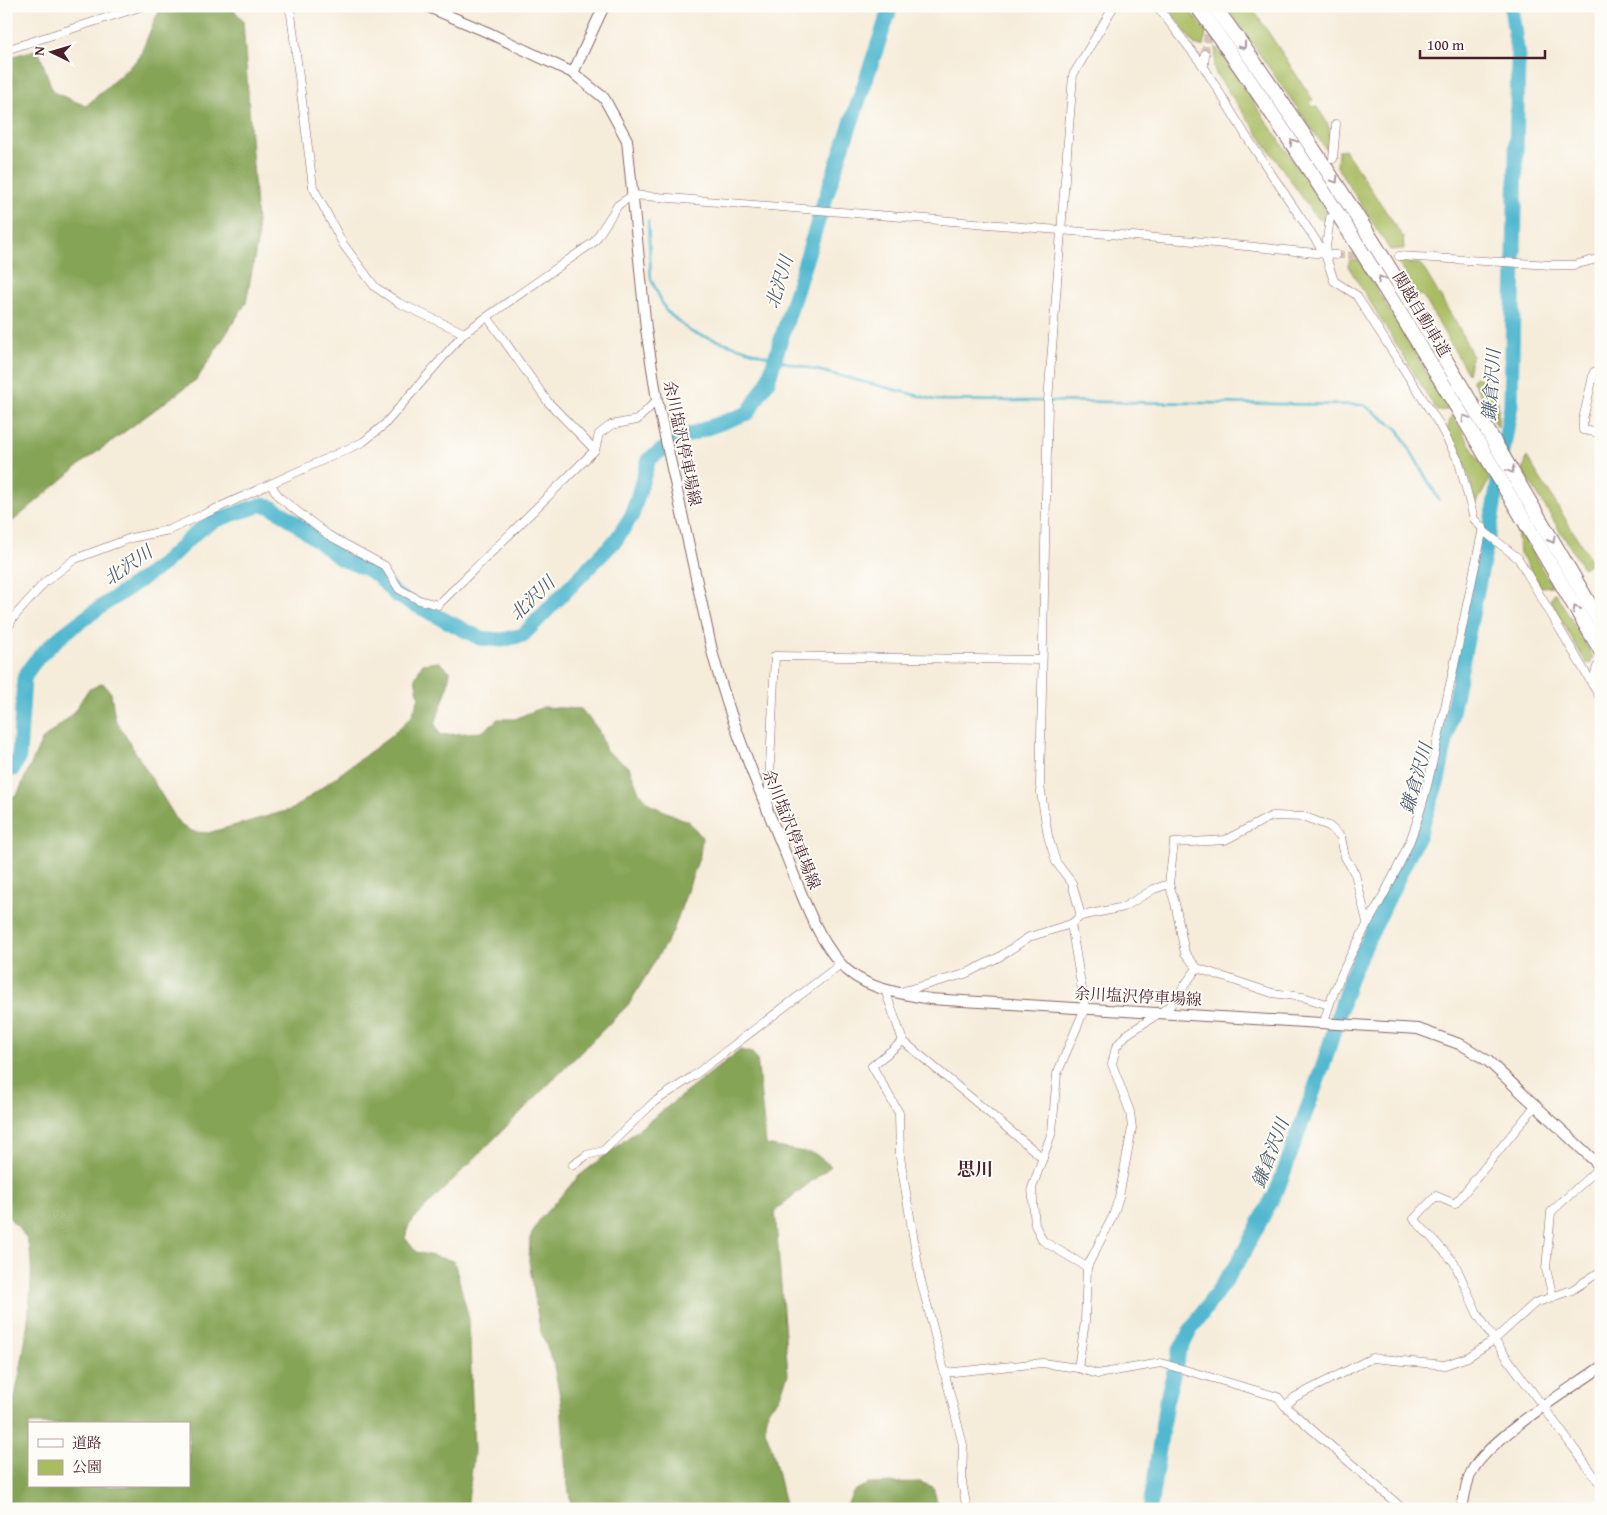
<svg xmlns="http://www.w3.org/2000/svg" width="1607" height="1515" viewBox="0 0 1607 1515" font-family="'Gentium Book Plus','Noto Serif JP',serif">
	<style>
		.green { fill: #a9bc60; stroke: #7a6e46 }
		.forest { fill: #86a456; stroke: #686240; fill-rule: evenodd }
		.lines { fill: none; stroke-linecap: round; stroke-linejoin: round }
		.stream { stroke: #51b8cf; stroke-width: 2.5 }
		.river { stroke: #51b8cf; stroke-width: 15 }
		.street-tunnel { stroke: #d4c3b7; stroke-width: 8; stroke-dasharray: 8 4; stroke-linecap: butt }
		.street-casing { stroke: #866768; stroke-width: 9 }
		.secondary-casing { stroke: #866768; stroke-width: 12 }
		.highway-casing { stroke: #866768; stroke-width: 16 }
		.street { stroke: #fff; stroke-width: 8 }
		.secondary { stroke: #fff; stroke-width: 10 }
		.highway { stroke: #fff; stroke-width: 14 }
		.oneway { stroke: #ae9aa0 }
		.labels { text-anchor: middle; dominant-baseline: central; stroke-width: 4; stroke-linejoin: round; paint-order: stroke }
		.street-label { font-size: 16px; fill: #4a1f2b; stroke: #fdfcf7 }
		.water-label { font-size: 18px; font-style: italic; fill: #4d5c6d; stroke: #fdfcf7 }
		.neighbourhood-label { font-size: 18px; font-weight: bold; fill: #4a1f2b; stroke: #fdfcf7 }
	</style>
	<rect width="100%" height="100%" fill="#fdfcf7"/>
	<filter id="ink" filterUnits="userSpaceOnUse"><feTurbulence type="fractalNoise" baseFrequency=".02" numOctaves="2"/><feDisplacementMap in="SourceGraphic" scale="10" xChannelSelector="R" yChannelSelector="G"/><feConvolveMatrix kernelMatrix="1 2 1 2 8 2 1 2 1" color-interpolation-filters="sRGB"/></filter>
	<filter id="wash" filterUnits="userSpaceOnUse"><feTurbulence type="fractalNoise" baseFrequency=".0096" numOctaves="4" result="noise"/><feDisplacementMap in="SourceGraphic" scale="20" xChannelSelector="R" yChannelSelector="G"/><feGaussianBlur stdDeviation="1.12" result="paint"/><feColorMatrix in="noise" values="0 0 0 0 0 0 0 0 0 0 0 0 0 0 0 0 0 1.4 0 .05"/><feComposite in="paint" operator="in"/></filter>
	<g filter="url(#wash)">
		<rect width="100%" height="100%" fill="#f6ecda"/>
		<g class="green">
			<path d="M1167,6h19l20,25 -2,16 -10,-3z"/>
			<path d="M1226,6h25l62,94 -3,3 4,4 2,-1c15,22 16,22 13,48z"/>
			<path d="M1216,47l110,162 -1,13 -9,-5 -100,-143 -2,-7z"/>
			<path d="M1344,149l59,88 1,12 -14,1 -53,-83 1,-16z"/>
			<path d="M1350,259l9,1 89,147 -1,3 -10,1 -89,-145z"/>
			<path d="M1398,262l23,2 39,66 12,25 -4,19 -45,-78 -5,-1z"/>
			<path d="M1476,377l9,3 13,22v26l-26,-48z"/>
			<path d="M1452,414l38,65 -14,25 -12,-44 -17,-30z"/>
			<path d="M1527,457l65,105 -9,6 -60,-97z"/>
			<path d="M1516,524l36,62 -11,1 -21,-34z"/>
			<path d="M1555,592l38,65 -3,7 -4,-1 -36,-63z"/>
		</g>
		<g class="forest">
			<path d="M163,6h68l12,15 15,217 -12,65 -49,76 -114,83 -77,65v-469l32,-9 15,43 33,14 53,-48 17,-41z"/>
			<path d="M439,662l11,9 -3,18 -12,35 5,11 42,-3 16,-13h17l28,-12 38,2 17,20 8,22 23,16 10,25 12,13 38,17 13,15 -2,18 -27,76 -44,73 -220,220 -4,14 11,14 38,9 15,58 5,133 -7,57h-461v-101l6,-2c10,-32 25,-128 17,-160 -3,-12 -14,-23 -23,-31v-413l12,-9 24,-53 30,-25 16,-25 15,-7 8,10 4,26 65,106 14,7 14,1 85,-24 97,-72 22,-21 7,-19 -4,-19 7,-14zM29,1424h160v62h-160z"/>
			<path d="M740,1050l12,3 5,5 9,87 49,9 16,12 -56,44 13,164 -9,24 -11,12 -3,20 7,19 14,60h-214l-6,-35 -5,-73 -8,-39 -13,-33 -11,-68 1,-23 10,-19 39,-43z"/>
			<path d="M920,1482l13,5 6,22h-94l9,-18 14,-7z"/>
		</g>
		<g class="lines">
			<path class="stream" d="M648,221l3,58 15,32 25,21 94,30 150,38 429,5 34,24 41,71"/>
			<g class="river">
				<path d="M6,771l7,-2 6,-12 5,-78c15,-39 105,-88 140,-116 14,-12 26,-28 43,-38 15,-9 36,-13 53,-20l9,1 16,9 56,44 24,9 13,8 18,19 84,43 22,2 21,-5 93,-95 16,-25 17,-56 31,-21 68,-25 20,-32 56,-179 67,-196"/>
				<path d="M1150,1509l16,-107 13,-50 11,-21 50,-72 38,-71 47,-128 25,-82 70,-146 18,-52 53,-257 20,-118 7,-348 -7,-51"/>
			</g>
		</g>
	</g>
	<g filter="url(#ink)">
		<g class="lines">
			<g class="street-tunnel">
				<path d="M1205,54l4,-30"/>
				<path d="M1336,255l28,1"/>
			</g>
			<defs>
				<g id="street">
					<path d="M288,6l3,8 22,173 30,57 32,43 24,16 65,30"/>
					<path d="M1157,6l47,61 44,72 77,115"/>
					<path d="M12,48l131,-42"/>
					<path d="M1204,67l1,-13"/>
					<path d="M1333,159l3,-35"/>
					<path d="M1330,218l-5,36 9,27 22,14 83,129 20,38 15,57 12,14 32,25 83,141"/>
					<path d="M1399,256l153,9h22l27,-7"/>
					<path d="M488,318l60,84 47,48"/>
					<path d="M1601,369l-7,3 -11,47v11l18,3"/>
					<path d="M271,485l9,13 48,37 57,31 14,23 20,11 19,5 157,-155 4,-16 12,-9 26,-5 20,-20"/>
					<path d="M6,632l7,-14 32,-36 30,-23 56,-21 38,-8 194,-88 21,-17 80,-92 130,-91 24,-37 15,-10 561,46 142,14"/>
					<path d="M1592,684l5,-17"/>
					<path d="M768,809l7,-153 267,4"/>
					<path d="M1169,884l5,-41 51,-3 47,-24 33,1 24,9 12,11 4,20 10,17 12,48"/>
					<path d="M1081,916l-9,-33 -16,-21 -8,-26 -8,-50 8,-385 25,-326 41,-69"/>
					<path d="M1071,924l14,84 -28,66 -5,58 -20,56 3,37 8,16 44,26"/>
					<path d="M885,990l18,51 140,117"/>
					<path d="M900,992l65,-18 34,-17 30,-20 42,-13 10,-8 43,-9 30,-18 15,-5 6,19 10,50 12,15 75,25 31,4 26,8"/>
					<path d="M1324,1023c17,-67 62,-121 87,-185 14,-36 21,-75 30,-113 15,-66 28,-131 42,-197"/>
					<path d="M903,1041l-31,25 27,47 1,44 20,120 43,168 -1,38 5,26"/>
					<path d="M1536,1105l-81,99 -19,-8 -22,23 40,43 23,51 17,27 107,145"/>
					<path d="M573,1165l14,-10 16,-4 51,-49 38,-25 149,-113"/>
					<path d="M1553,1297l-7,-28 5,-57 50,-46"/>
					<path d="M1078,1368l7,-46 2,-55 26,-51 6,-19 13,-69 -2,-16 -18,-48 4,-17 10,-12 44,-29 27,-38"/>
					<path d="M944,1373l98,-10 36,5 19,6 64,-11 117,34 7,9 118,103"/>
					<path d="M1285,1406l10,-9 77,-39 73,7 23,-8 26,-17 41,-37 37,-13 29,-19"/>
				</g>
				<g id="secondary">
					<path d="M426,6l61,26 86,41 31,25 23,42 19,189 11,71 56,255c18,68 46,135 73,200 15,37 28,78 54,108 22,26 59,30 90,36l488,30 44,16 26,16 113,106"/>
					<path d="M573,73l31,-67"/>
					<path d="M1462,1509c2,-12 4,-27 10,-38 19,-34 95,-80 129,-104"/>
				</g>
				<g id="highway">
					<path d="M1197,6c149,206 275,426 404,645"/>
					<path d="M1214,6c144,197 264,408 387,618"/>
				</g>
			</defs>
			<use href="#street" class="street-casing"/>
			<use href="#secondary" class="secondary-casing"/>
			<use href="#highway" class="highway-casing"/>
			<use href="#street" class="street"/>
			<use href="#secondary" class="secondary"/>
			<use href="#highway" class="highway"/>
		</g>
		<defs><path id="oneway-chevron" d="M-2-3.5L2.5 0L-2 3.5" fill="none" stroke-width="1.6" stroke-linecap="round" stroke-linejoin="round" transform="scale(1.25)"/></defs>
		<g class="oneway">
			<use href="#oneway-chevron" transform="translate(1243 46) rotate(54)"/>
			<use href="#oneway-chevron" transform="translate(1293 142) rotate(-123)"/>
			<use href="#oneway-chevron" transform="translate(1335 180) rotate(57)"/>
			<use href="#oneway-chevron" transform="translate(1381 279) rotate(-122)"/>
			<use href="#oneway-chevron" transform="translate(1465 418) rotate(-121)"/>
			<use href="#oneway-chevron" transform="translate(1511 470) rotate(59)"/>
			<use href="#oneway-chevron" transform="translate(1552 540) rotate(60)"/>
			<use href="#oneway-chevron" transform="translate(1576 609) rotate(-120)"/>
		</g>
	</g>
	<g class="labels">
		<g class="street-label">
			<text transform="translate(1422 314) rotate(59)">関越自動車道</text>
			<text transform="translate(683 443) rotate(78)">余川塩沢停車場線</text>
			<text transform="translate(792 829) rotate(68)">余川塩沢停車場線</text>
			<text transform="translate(1138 996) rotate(3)">余川塩沢停車場線</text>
		</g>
		<g class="water-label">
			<text transform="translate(779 282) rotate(-73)">北沢川</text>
			<text transform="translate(1491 385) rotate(-86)">鎌倉沢川</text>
			<text transform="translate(128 565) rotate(-35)">北沢川</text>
			<text transform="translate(532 598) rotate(-44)">北沢川</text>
			<text transform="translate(1416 778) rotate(-74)">鎌倉沢川</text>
			<text transform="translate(1270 1153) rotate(-69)">鎌倉沢川</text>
		</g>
		<g class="neighbourhood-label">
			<text x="975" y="1168">思川</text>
		</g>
	</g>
	<rect width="1607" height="1515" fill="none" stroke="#fdfcf7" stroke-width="25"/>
	<rect x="28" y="1422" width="162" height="65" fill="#fdfcf7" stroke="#b5a4a5"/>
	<rect x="38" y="1439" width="25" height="8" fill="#ffffff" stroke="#b5a4a5"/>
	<text x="72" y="1448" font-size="15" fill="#4a1f2b">道路</text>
	<rect x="38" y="1460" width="25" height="15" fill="#a9bc60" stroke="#b5a4a5"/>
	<text x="72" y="1472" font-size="15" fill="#4a1f2b">公園</text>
	<g transform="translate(52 52) rotate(275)" stroke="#fdfcf7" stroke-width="4" paint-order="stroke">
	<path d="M0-4L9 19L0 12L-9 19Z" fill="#4a1f2b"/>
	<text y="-8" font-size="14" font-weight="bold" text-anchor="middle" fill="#4a1f2b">N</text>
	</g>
	<path d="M1420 50v8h125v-8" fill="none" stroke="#4a1f2b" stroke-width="2.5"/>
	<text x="1427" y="50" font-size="15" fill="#4a1f2b" stroke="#fdfcf7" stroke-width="4" paint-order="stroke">100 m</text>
</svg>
